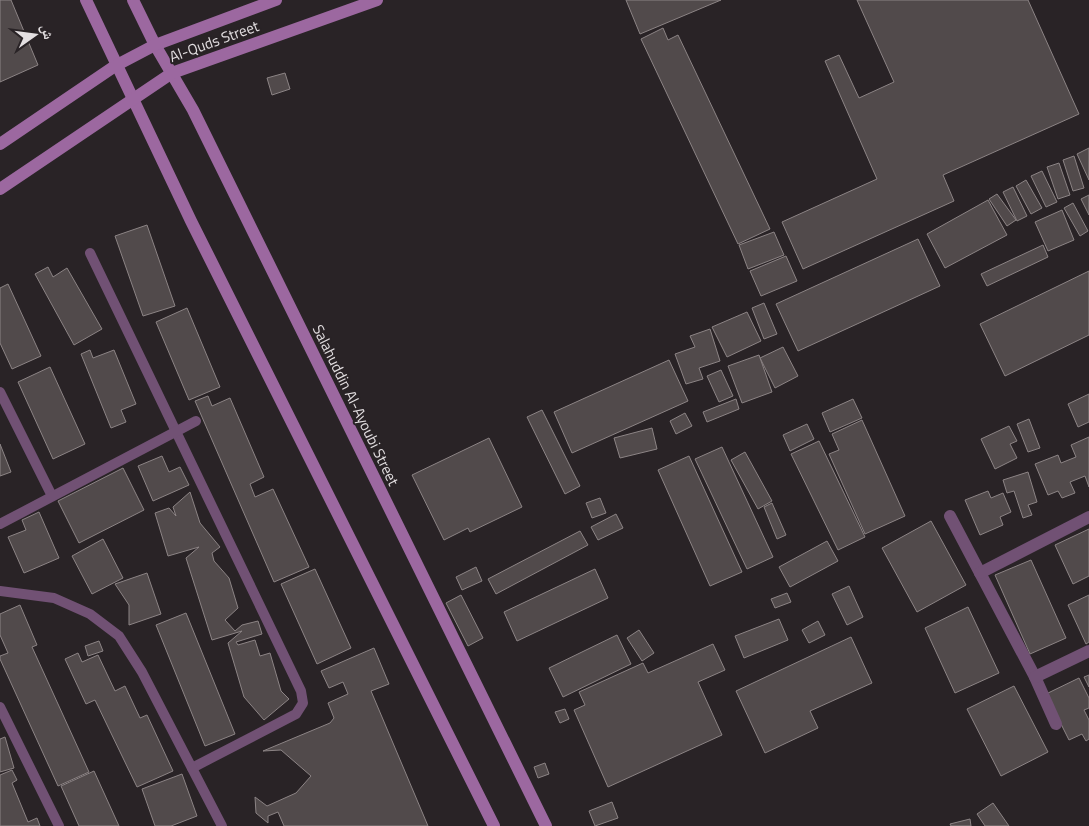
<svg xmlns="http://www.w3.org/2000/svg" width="1089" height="826" viewBox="0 0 1089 826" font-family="'Titillium Web','Noto Naskh Arabic',sans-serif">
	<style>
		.building { fill: #514a4b; stroke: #8c8485 }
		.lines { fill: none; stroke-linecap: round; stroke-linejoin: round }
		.lane { stroke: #715174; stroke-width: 10 }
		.street { stroke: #715174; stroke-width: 12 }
		.secondary { stroke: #9c68a0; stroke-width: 12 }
		.labels { text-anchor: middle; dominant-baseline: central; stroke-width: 4; stroke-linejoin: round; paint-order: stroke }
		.street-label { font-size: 15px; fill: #e3dfe1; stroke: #292326 }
	</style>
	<rect width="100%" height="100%" fill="#292326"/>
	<g class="building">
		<path d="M0,0h11l27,65 -38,17z"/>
		<path d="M626,0h95l-81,34z"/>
		<path d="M857,0h171l51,114 -136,61 11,26 -151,68 -21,-47 95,-43 -52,-118 14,-6 20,43 35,-16z"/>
		<path d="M663,28l5,12 10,-5 92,194 -32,15 -97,-205z"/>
		<path d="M285,73l5,16 -18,6 -5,-17z"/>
		<path d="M1089,148v32l-12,-26z"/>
		<path d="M1074,156l10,32 -11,3 -10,-31z"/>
		<path d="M1059,163l11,32 -12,4 -11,-32z"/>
		<path d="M1042,171l15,31 -11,5 -15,-31z"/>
		<path d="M1026,180l16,28 -11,6 -15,-28z"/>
		<path d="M1013,187l14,29 -10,5 -14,-29z"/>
		<path d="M997,194l19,26 -9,6 -18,-27z"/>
		<path d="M1089,195v20l-8,-16z"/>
		<path d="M988,200l19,35 -62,33 -18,-34z"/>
		<path d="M1073,203l15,28 -8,5 -16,-28z"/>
		<path d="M1062,210l12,30 -26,11 -13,-29z"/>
		<path d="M147,225l28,81 -32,10 -28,-80z"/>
		<path d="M774,232l10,23 -36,14 -9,-24z"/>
		<path d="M918,239l22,47 -142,65 -22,-47z"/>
		<path d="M1043,245l5,12 -61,29 -6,-12z"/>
		<path d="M786,256l11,25 -36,15 -11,-25z"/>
		<path d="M48,267l5,10 14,-9 35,61 -28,16 -39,-71z"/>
		<path d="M1089,271v64l-84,41 -25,-52z"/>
		<path d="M8,284l33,72 -29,13 -12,-26v-55z"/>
		<path d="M764,303l13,31 -13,5 -12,-31z"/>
		<path d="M187,308l33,79 -31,13 -33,-78z"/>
		<path d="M747,312l14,29 -34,16 -15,-30z"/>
		<path d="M710,329l10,32 -21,7 4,11 -17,5 -11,-30 20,-7 -5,-11z"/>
		<path d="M783,347l15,29 -23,12 -15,-30z"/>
		<path d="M90,350l3,8 21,-8 22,54 -15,6 5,12 -15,6 -30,-74z"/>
		<path d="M759,355l13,37 -30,11 -14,-37z"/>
		<path d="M669,360l19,41 -116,52 -18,-41z"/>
		<path d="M50,367l35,77 -32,15 -35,-77z"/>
		<path d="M721,370l12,26 -14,6 -12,-26z"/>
		<path d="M1089,394v28l-11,5 -10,-23z"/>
		<path d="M208,396l4,10 18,-8 34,79 -14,7 5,13 18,-8 36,78 -35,15 -79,-181z"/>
		<path d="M736,399l3,10 -32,13 -4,-10z"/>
		<path d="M853,399l9,19 -32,14 -8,-19z"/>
		<path d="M542,410l38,76 -15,8 -38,-77z"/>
		<path d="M685,413l7,13 -16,8 -6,-13z"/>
		<path d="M1029,419l11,29 -12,4 -11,-28z"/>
		<path d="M862,420l43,96 -40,18 -36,-80 10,-4 -7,-16z"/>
		<path d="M807,424l7,15 -24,12 -7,-16z"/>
		<path d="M1009,426l8,15 -7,3 7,14 -22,11 -14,-30z"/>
		<path d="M652,428l5,21 -37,9 -6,-20z"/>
		<path d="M1089,437v50l-4,-11 -15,6 5,11 -13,5 -4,-7 -10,4 -13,-31 23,-9 3,8 15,-6 -5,-12z"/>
		<path d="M489,438l33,69 -52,25 -2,-4 -24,12 -32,-65z"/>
		<path d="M819,441l46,96 -27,13 -47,-96z"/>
		<path d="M0,444l11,28 -11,4z"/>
		<path d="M722,447l51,110 -26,12 -52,-110z"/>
		<path d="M745,452l27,49 -14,8 -27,-49z"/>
		<path d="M162,456l7,16 11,-5 9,18 -36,16 -15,-35z"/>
		<path d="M689,456l53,116 -32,14 -52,-116z"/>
		<path d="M123,468l21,42 -65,33 -21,-42z"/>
		<path d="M1028,472l9,30 -9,3 4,10 -9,3 -9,-27 -7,2 -4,-13z"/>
		<path d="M988,491l3,7 12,-5 8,19 -11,5 3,8 -23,10 -15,-35z"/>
		<path d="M190,492l10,31 20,24 -8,6 2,8 15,17 9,30 -13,12 10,11 7,-6 16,-4 4,13 -26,8 2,3 17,-5 5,16 10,-3 11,38 8,8 -25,21 -20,-23 -16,-54 14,-12 -30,9 -26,-82 13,-11 -31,9 -13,-43 14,-5 7,8 -3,-9z"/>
		<path d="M600,498l6,15 -14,5 -6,-15z"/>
		<path d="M772,503l14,32 -9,4 -13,-32z"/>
		<path d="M39,512l20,46 -35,15 -16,-36 18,-7 -4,-10z"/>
		<path d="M616,514l7,14 -25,12 -7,-13z"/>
		<path d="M931,521l35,64 -49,27 -35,-64z"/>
		<path d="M1089,529v47l-16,8 -18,-39z"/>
		<path d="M580,531l8,14 -92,49 -8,-15z"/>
		<path d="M103,539l20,39 -31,16 -20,-38z"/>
		<path d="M827,541l11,20 -48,26 -11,-20z"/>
		<path d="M1031,560l35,78 -36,16 -35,-79z"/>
		<path d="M476,567l6,14 -20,9 -6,-13z"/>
		<path d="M315,569l36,79 -34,16 -36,-80z"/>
		<path d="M595,569l13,29 -91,43 -13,-29z"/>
		<path d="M147,573l14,41 -32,11v-20l-14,-21z"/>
		<path d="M849,586l14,31 -16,8 -15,-31z"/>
		<path d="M787,593l4,9 -16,6 -4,-9z"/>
		<path d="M461,595l22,43 -15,8 -22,-43z"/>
		<path d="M1089,595v47l-3,2 -18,-39z"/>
		<path d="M20,605l17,40 -5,2 57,125 -31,14 -58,-127v-3l8,-3 -8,-18v-21z"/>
		<path d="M968,607l31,66 -44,20 -30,-65z"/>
		<path d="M186,613l49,121 -30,12 -49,-121z"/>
		<path d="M779,619l9,21 -44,18 -9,-22z"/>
		<path d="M818,621l7,14 -16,8 -7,-13z"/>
		<path d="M639,630l15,23 -12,8 -15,-23z"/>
		<path d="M617,635l14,29 -68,33 -14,-29z"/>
		<path d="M851,637l21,46 -62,28 8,17 -53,25 -29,-62z"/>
		<path d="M99,641l4,10 -15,5 -3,-10z"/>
		<path d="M713,644l12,26 -27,12 24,53 -114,52 -34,-77 11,-5 -6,-13 64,-29 5,10z"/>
		<path d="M374,648l15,36 -18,7 57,135h-144l-6,-14 -10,4v7l-12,-10 -1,-16 12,9 29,-13 15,-17 -30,-26 -18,1 67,-28 4,-5 -6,-15 20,-9 -5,-12 -14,6 -8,-17z"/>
		<path d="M78,653l4,9 16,-7 17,36 10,-5 15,32 7,-3 26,56 -36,16 -42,-87 -9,4 -21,-45z"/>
		<path d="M1089,675v12l-5,-10z"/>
		<path d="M1079,678l10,20v10l-5,2 5,10v19l-3,2 -4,-7 -13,6 -23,-46z"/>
		<path d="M1014,686l34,66 -47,24 -34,-67z"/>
		<path d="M565,709l4,10 -9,4 -5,-11z"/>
		<path d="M5,737l9,31 -14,4v-33z"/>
		<path d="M545,763l4,11 -11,4 -4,-11z"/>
		<path d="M12,770l5,10 -5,3 16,39 9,-4 3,8h-40v-51z"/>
		<path d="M94,771l25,55h-40l-18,-40z"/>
		<path d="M182,774l15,42 -26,10h-16l-13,-37z"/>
		<path d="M612,802l6,16 -23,8 -6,-15z"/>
		<path d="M993,803l16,23h-24l-8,-12z"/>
		<path d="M970,819l1,7h-20l-1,-2z"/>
	</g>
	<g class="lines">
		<g class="lane">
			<path d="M90,253l211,438 2,12 -7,11 -104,54"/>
			<path d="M0,392l52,104"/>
			<path d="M0,524l196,-103"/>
			<path d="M0,591l54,7 36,16 29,22 23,36 80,154"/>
			<path d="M0,707l59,119"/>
		</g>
		<g class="street">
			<path d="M950,516l85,161 21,47"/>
			<path d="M980,573l109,-56"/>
			<path d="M1035,677l54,-26"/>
		</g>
		<g class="secondary">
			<path d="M86,0l105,221 303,605"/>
			<path d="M133,0l22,45 38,65 353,716"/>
			<path d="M0,144l115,-78 40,-21 121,-45"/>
			<path d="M0,189l172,-116 205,-73"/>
		</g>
	</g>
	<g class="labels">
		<g class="street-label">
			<text transform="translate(214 41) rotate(-20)">Al-Quds Street</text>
			<text transform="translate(356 405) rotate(64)">Salahuddin Al-Ayoubi Street</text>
		</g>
	</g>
	<g transform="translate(35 35) rotate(76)" stroke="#292326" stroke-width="4" paint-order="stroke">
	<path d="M0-4L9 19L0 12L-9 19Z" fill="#e3dfe1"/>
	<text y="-8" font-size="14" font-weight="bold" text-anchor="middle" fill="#e3dfe1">ش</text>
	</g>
</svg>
